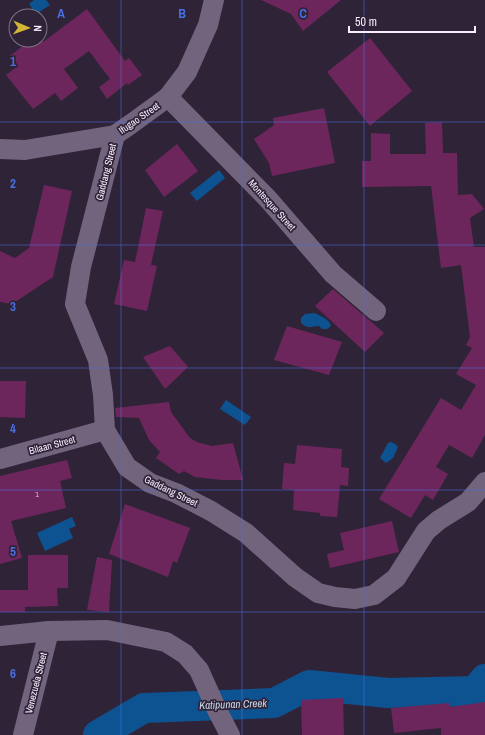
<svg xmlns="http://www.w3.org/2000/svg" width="485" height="735" viewBox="0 0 485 735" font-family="'Archivo Narrow',sans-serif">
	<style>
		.water { fill: #0e5391 }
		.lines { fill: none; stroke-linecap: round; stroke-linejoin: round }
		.river { stroke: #0e5391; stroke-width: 30 }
		.building { fill: #6d265b }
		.minor { stroke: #72647d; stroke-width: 20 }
		.grid { fill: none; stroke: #496ee0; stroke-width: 1; stroke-opacity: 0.55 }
		.labels { text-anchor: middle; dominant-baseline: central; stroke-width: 3.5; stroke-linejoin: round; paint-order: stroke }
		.number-label { font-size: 8px; fill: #d4bdd5 }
		.street-label { font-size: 10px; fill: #f7effe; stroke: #2f2338 }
		.water-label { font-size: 11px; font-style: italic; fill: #cbdbec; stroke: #2f2338 }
		.grid-label { font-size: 13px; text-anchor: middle; font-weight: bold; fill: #496ee0; stroke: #2f2338; stroke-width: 3.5; stroke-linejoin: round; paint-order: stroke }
	</style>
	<rect width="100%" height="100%" fill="#2f2338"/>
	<g class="water">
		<path d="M34,0h12l4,5 -14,9 -7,-10z"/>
		<path d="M219,170l6,8 -28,23 -7,-8z"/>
		<path d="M315,313c7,4 14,6 16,13l-4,3h-5l-3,-3c-9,0 -10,4 -18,-3v-5l4,-4z"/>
		<path d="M226,400l25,17 -6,8 -25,-16z"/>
		<path d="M391,442l4,2 3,3 -5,11 -7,5 -6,-5 8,-15z"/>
		<path d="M72,517l4,9 -7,3 4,9 -28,13 -8,-18z"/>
	</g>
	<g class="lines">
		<path class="river" d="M98,735l46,-27 130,-5 35,-18 79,8 87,-2 10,-12"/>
	</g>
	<g class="building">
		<path d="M261,0h80l-38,31 -12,-17z"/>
		<path d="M87,9l38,52 4,-3 13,17 -14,10 -1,-2 -20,16 -8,-12 11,-8 -21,-28 -25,18 14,19 -17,13 -6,-8 -22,16 -27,-34 12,-9 -8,-10 20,-16h12l1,2z"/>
		<path d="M370,38l42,53 -42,35 -43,-54z"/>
		<path d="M324,108l11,55 -63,13 -3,-13 -15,-24 20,-14 -1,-7z"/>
		<path d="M442,122l1,31h14l1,42 14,-1 12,15 -14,9 4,29h11v188l-13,23 -23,-13 -13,22 12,7 -15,26 -8,-5 -14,23 -32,-19 62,-101 20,12 15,-25 -20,-11 16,-26 -6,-3 4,-8 -9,-72 -20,3 -10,-82 -69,1v-26h9v-28l19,1v20h36l-1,-31z"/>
		<path d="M177,144l21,27 -34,26 -19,-27z"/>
		<path d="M44,185l28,6 -19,86 -41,27 -12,-2v-51l15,7 14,-10z"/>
		<path d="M146,208l17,3 -12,54 6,1 -10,45 -33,-7 10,-44 11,2z"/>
		<path d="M333,289l51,44 -19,19 -50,-46z"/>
		<path d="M287,326l55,16 -13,33 -55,-15z"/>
		<path d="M170,346l18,21 -23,22 -22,-32z"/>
		<path d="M0,381h26l-1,37 -25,-1z"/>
		<path d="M169,402l2,10 19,26 7,4 15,4 21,-3 10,37h-21l-27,-3 -11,-6 -5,3 -23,-16 4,-6 -11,-12 -10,-22 -23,-1 -1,-9z"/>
		<path d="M297,445l45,4 -1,18 8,1 -1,18 -8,-1 -3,32 -17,-1v-3l-27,-3 1,-20 -12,-1 2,-26 11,1z"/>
		<path d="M67,460l5,18 -12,3 6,27 -55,13 11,37 -22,6v-88z"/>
		<path d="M125,504l65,24 -13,35 -4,-2 -5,16 -59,-23z"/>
		<path d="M392,521l7,31 -69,16 -3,-14 17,-4 -4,-17z"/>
		<path d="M28,555h40v33h-11l1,18 -33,1v5h-25v-22h28z"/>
		<path d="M97,557l15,3 -3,52 -22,-2z"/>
		<path d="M343,698l1,37h-42l-1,-35z"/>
		<path d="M485,702v33h-44v-7l-47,5 -3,-25 58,-5v4z"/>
	</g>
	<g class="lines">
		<g class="minor">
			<path d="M168,97l100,102 65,75 43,37"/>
			<path d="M115,135l-34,132 -6,37 23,56 5,35 2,35 22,37 23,16 26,10 35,18 35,22 49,44 23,16 17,4 20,2 19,-4 22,-17 30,-47 13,-11 29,-18 17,-20"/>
			<path d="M0,149l25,1 90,-15 16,-11 37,-27 19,-25 21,-47 6,-25"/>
			<path d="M0,459l105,-29"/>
			<path d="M0,636l49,-5 58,-1 59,12 19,12 14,16 18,40 13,25"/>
			<path d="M23,735l26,-104"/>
		</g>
	</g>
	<path class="grid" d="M121,0v735M242,0v735M364,0v735M0,122h485M0,245h485M0,368h485M0,490h485M0,612h485"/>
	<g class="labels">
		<g class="number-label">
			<text x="37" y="494">1</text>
		</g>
		<g class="street-label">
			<text transform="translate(139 118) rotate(-35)">Ifugao Street</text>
			<text transform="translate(106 172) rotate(-76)">Gaddang Street</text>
			<text transform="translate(272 205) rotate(48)">Montesque Street</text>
			<text transform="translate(52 445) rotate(-15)">Bilaan Street</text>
			<text transform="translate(171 491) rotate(26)">Gaddang Street</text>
			<text transform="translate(36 683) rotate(-76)">Venezuela Street</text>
		</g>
		<g class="water-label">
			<text transform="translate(233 704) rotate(-2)">Katipunan Creek</text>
		</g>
	</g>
	<g class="grid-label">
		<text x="61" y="18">A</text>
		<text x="182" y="18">B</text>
		<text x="303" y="18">C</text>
		<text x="13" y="66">1</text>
		<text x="13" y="188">2</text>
		<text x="13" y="311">3</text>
		<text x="13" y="433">4</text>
		<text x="13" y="556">5</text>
		<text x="13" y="678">6</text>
	</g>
	<g transform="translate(28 28) rotate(92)"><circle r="19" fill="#2f2338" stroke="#7f7587"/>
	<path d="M0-3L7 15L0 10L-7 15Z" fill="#d2b635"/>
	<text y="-6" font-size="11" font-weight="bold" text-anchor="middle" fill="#f7effe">N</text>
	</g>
	<path d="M349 26v6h126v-6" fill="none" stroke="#f7effe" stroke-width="2"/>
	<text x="355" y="26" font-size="12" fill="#f7effe" stroke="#2f2338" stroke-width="3" paint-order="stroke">50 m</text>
</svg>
